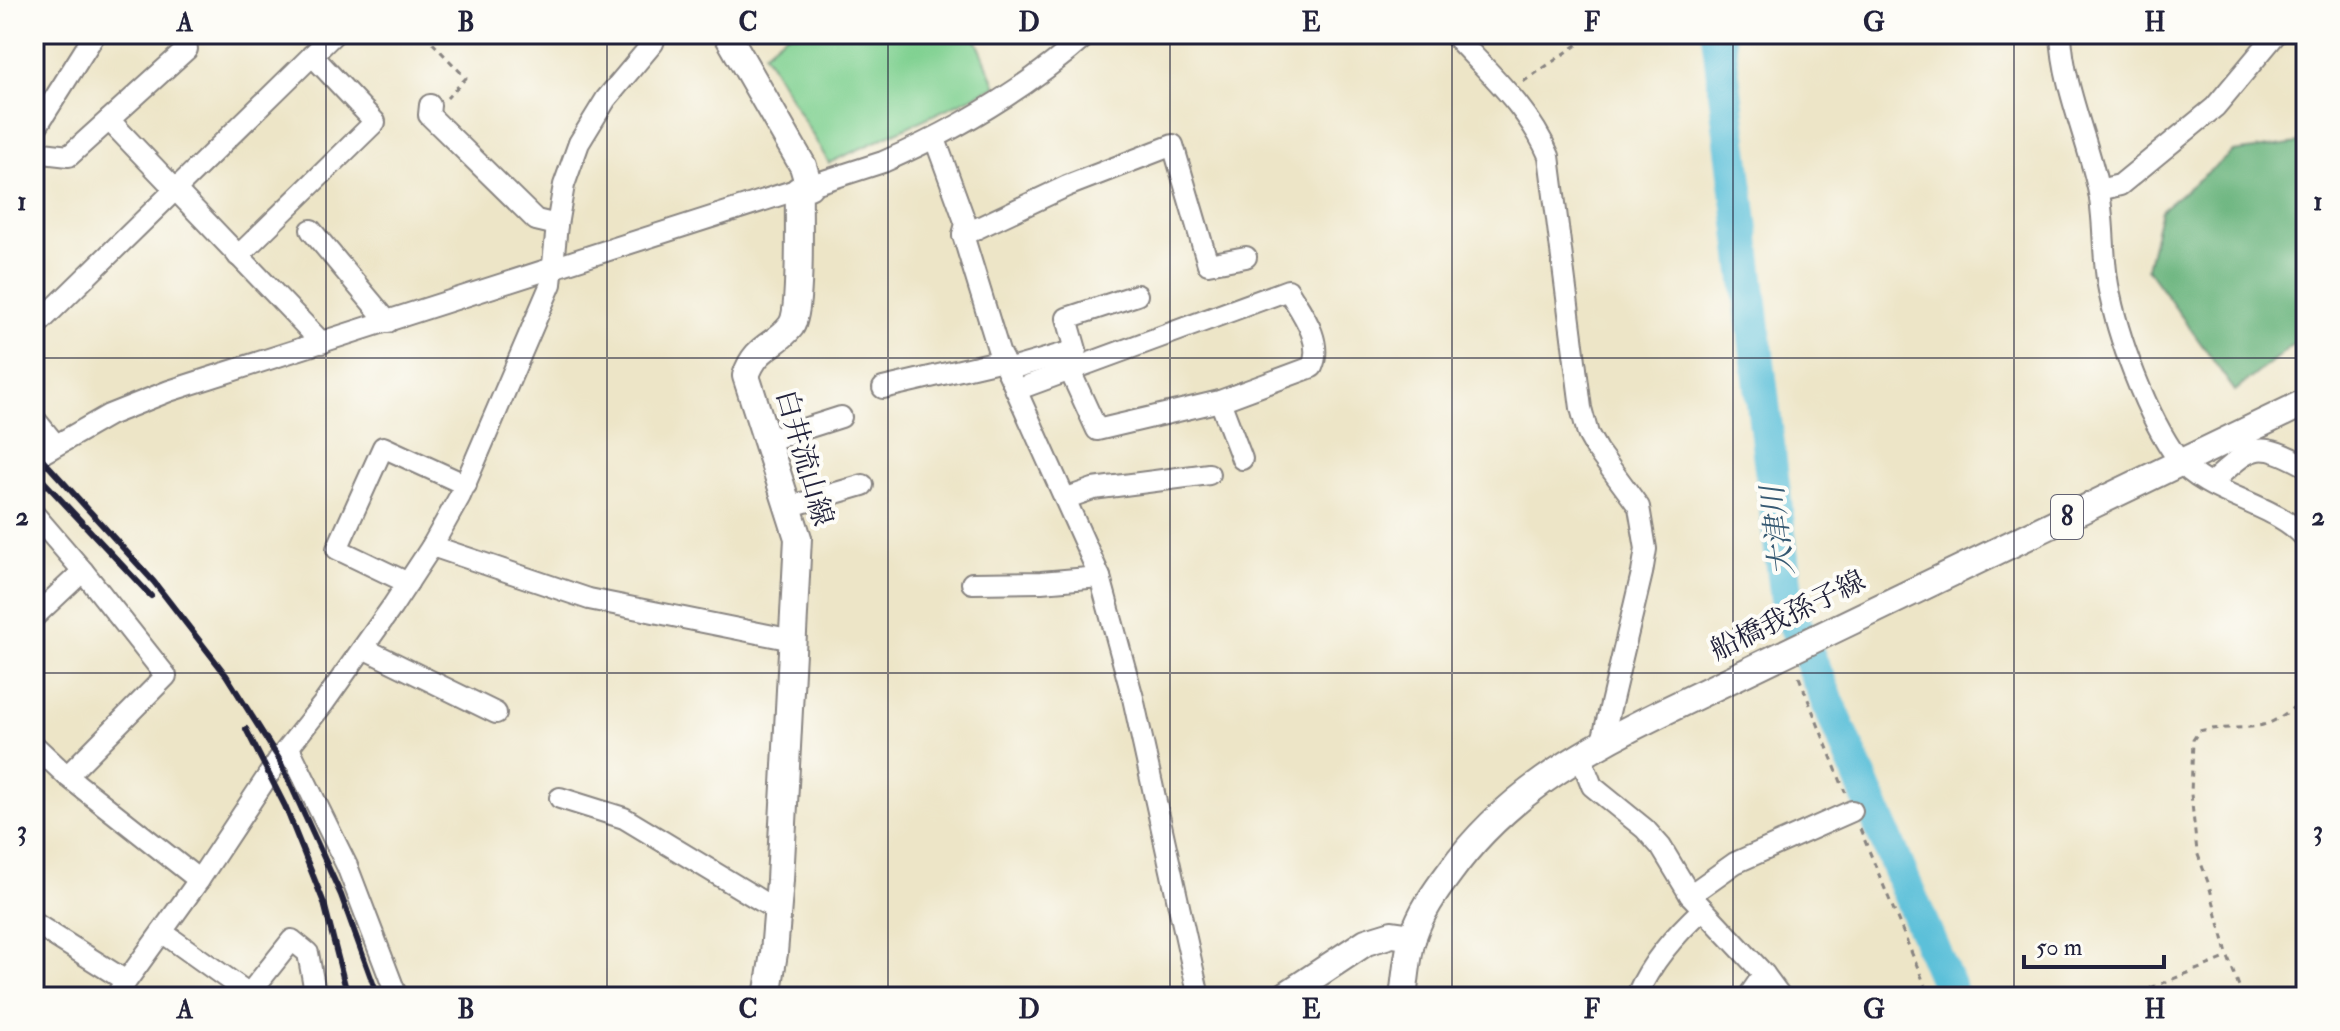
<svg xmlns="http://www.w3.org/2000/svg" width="2340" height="1031" viewBox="0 0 2340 1031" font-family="'IM FELL Double Pica','Noto Serif JP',serif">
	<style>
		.green { fill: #81d192; stroke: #527a66; stroke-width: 2 }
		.forest { fill: #68b37c; stroke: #456a5c; stroke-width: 2 }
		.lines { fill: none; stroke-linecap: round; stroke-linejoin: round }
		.river { stroke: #5cc0d9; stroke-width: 34 }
		.minor-casing { stroke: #888481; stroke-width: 24 }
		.major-casing { stroke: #888481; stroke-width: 30 }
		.path { stroke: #888481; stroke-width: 3; stroke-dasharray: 6 6; stroke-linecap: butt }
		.minor { stroke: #fff; stroke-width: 20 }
		.major { stroke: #fff; stroke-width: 26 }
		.rail { stroke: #22223b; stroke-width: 6 }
		.grid { fill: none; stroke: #22223b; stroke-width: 2; stroke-opacity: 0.55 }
		.labels { text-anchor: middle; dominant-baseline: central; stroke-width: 8; stroke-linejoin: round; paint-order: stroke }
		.shield { fill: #fdfcf7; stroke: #646373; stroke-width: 2 }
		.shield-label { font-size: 26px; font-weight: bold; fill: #22223b }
		.street-label { font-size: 28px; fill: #22223b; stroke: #fdfcf7 }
		.water-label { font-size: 30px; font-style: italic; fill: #365972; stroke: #fdfcf7 }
		.neatline { fill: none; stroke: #22223b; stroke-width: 3 }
		.grid-label { font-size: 26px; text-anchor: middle; font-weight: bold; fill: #22223b }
	</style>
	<rect width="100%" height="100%" fill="#fdfcf7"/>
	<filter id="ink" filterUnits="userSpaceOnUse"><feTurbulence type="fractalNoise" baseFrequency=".0125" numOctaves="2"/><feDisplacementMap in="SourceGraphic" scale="16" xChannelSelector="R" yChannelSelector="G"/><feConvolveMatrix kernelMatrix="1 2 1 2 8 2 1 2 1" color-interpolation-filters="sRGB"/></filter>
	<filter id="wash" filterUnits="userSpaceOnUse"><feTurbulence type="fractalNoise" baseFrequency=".006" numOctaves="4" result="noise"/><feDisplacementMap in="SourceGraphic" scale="32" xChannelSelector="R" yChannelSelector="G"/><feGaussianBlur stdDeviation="1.8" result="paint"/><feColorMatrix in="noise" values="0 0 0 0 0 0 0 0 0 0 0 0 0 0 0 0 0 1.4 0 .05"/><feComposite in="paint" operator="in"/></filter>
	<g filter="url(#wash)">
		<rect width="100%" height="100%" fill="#ede5c7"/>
		<path class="green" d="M787,34h187l22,52 -167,77 -65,-110z"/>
		<path class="forest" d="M2306,142v192l-71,57 -88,-123 14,-58 72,-58z"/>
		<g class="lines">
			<path class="river" d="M1718,34l70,574 165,389"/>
		</g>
	</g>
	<g filter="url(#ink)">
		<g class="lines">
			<defs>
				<g id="minor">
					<path d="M1453,34c35,38 76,74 96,122l32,252 7,26 9,16 42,57 7,42 -4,24 -40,169"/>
					<path d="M2061,34c2,52 26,103 37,154 7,31 4,65 10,97 9,51 39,132 70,174 28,37 99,44 128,80"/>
					<path d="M430,105l-1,10 107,105 21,5"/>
					<path d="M109,120l213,223"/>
					<path d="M34,131l61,-97"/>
					<path d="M935,139l31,85 -3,11 36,117 101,225 33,121 66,299"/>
					<path d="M34,152l35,4 118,-107"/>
					<path d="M2099,190l21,-5 95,-78 61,-73"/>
					<path d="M311,230l77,92"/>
					<path d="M963,235l104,-49 106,-41 35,119 38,-7"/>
					<path d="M238,256l137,-134 -63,-67"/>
					<path d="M34,328l300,-294"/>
					<path d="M1007,370l69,-20 -9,-32 70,-23"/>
					<path d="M883,388l120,-28"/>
					<path d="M1016,390l272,-100c13,22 36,51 24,77l-92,34 -123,29 -27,-59"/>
					<path d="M1220,401l22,58"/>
					<path d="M34,418l21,26"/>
					<path d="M766,441l75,-24"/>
					<path d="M34,458l75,-43 60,-24 714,-229c76,-33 143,-73 205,-128"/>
					<path d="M2211,483c41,-36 44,-45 95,-17"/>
					<path d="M1067,498l26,-9 116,-15"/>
					<path d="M788,507l75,-22"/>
					<path d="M34,514l49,57 83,105 -99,100"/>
					<path d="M432,546l157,53 204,41"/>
					<path d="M408,583l-71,-34 46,-102 83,38"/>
					<path d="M972,583l69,-1 59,-5"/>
					<path d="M34,617l49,-46"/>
					<path d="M363,648l133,65"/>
					<path d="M34,745l33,31 132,104"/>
					<path d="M289,748l58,118 50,131"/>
					<path d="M1580,755l12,31 53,43 16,18 29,48 74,79 17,23"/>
					<path d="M560,798l64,20 154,93"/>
					<path d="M1690,895l45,-32 117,-52"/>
					<path d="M34,923l92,58"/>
					<path d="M162,932l87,62 -2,3"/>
					<path d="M249,994l43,-54 16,13 8,44"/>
					<path d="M115,997l84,-117 80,-121 44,-55 69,-97 40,-61 28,-50 91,-212 6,-59 7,-40 15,-42 27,-44 47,-56 3,-9"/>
					<path d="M1636,997c15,-35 39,-62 67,-88"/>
					<path d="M1748,997l16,-23"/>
				</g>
				<g id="major">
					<path d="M727,34l76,132 6,20 -10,4c-1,24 3,121 -8,136 -16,21 -35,19 -45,50l52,162 -18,342 -6,73 -7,44"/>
					<path d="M1283,997l83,-55 26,-8 21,3"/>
					<path d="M1403,997c3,-20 4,-42 10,-61 8,-24 22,-44 37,-64 53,-74 129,-119 209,-158l647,-312"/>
				</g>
			</defs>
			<use href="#minor" class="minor-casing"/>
			<use href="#major" class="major-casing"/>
			<g class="path">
				<path d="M424,34l42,44 -19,20"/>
				<path d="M1523,82l70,-48"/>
				<path d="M1799,677l46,115"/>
				<path d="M1860,829l70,168"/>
				<path d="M2128,997l100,-40"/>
				<path d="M2243,997l-15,-40 -19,-72 -12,-33 -6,-58 2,-54 6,-9c21,-5 43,-1 64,-6 16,-4 30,-18 43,-27"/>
			</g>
			<use href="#minor" class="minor"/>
			<use href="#major" class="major"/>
			<g class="rail">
				<path d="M34,450l120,132 72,93 53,84 62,136 37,102"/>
				<path d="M34,471l117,125"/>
				<path d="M246,729l39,77 39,97 24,94"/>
			</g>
		</g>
	</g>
	<path class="grid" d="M326,34v963M607,34v963M888,34v963M1170,34v963M1452,34v963M1733,34v963M2014,34v963M34,358h2272M34,673h2272"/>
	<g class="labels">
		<rect class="shield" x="2051" y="495" width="32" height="44" rx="6"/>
		<g class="shield-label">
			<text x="2067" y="517">8</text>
		</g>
		<g class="street-label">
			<text transform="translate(804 458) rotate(74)">白井流山線</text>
			<text transform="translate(1788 616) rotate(-26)">船橋我孫子線</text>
		</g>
		<g class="water-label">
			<text transform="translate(1778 531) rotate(-97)">大津川</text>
		</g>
	</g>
	<rect width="2340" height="1031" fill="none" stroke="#fdfcf7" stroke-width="88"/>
	<path d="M2024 955v12h140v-12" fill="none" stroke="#22223b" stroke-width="4"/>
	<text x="2036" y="955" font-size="24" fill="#22223b" stroke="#fdfcf7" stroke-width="6" paint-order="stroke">50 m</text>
	<rect x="44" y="44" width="2252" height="943" class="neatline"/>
	<g class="grid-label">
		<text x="185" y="31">A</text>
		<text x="466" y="31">B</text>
		<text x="748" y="31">C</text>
		<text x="1029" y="31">D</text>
		<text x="1311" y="31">E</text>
		<text x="1592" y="31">F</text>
		<text x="1874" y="31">G</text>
		<text x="2155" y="31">H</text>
		<text x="22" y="210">1</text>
		<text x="2318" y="210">1</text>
		<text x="22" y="525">2</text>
		<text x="2318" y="525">2</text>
		<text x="22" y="839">3</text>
		<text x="2318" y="839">3</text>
		<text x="185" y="1018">A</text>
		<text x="466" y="1018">B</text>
		<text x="748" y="1018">C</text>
		<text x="1029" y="1018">D</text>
		<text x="1311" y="1018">E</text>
		<text x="1592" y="1018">F</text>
		<text x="1874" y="1018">G</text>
		<text x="2155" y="1018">H</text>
	</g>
</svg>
